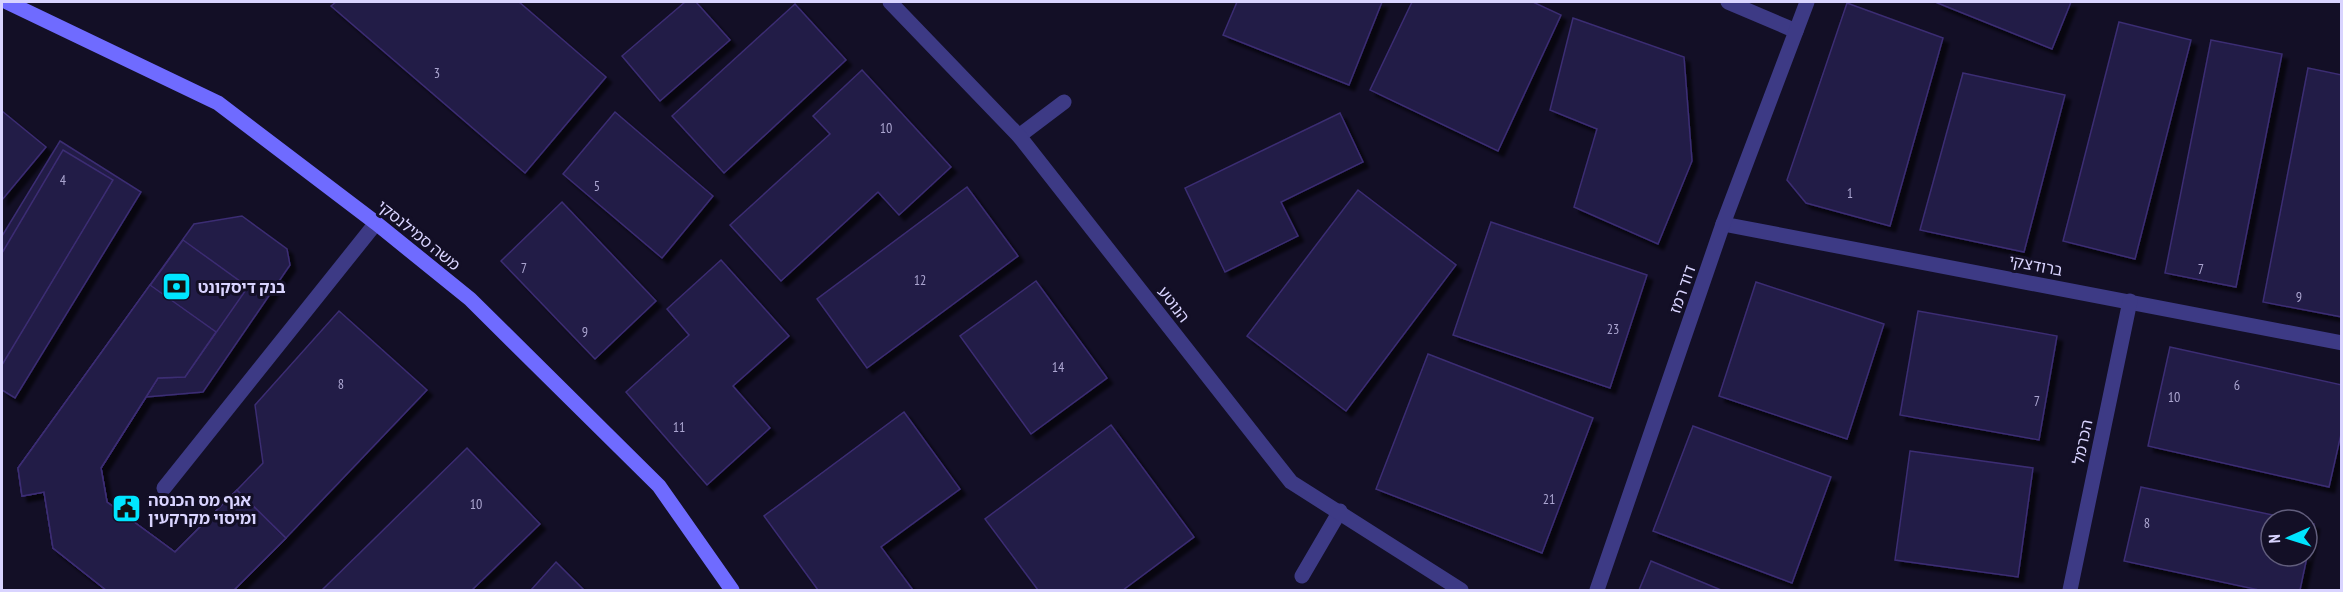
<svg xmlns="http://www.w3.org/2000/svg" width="2343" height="592" viewBox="0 0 2343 592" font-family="'PT Sans Narrow','Noto Sans Hebrew',sans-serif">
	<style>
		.building { fill: #241b47; stroke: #3b2d73; stroke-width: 1.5; filter: url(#shadow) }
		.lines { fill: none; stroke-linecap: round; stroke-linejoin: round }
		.lane { stroke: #3d3a85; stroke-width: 15 }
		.street { stroke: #3d3a85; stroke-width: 15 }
		.secondary { stroke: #6f6bff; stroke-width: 15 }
		.labels { text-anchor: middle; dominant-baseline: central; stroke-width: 6; stroke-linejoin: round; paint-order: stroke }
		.number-label { font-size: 14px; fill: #aca6d1 }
		.street-label { font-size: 16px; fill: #d9d4ff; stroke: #130f26 }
		.poi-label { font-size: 16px; font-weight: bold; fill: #d9d4ff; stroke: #130f26; text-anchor: start }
	</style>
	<defs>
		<filter id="shadow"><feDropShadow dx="5.5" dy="5.5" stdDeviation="1.5" flood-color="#0009"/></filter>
	</defs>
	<rect width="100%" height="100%" fill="#130f26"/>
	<g class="building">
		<path d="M336,2h183l87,75 -81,96 -194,-167z"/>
		<path d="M685,2h11l34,38 -70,61 -38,-45z"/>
		<path d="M1237,2h145l-33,83 -126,-50z"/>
		<path d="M1412,2h121l28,13 -63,136 -128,-61z"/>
		<path d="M1935,2h136l-19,47z"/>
		<path d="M1847,3l96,35 -53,188 -84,-23 -19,-23z"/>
		<path d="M795,4l51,56 -122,113 -52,-57z"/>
		<path d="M1573,18l111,39 8,104 -34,83 -84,-37 23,-78 -47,-19z"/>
		<path d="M2119,22l72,18 -56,219 -72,-18z"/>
		<path d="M2211,40l71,14 -46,233 -71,-14z"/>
		<path d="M2308,68l34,7v242l-79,-15z"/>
		<path d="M862,70l89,97 -52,48 -21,-23 -97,89 -51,-56 100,-91 -17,-18z"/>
		<path d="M1963,73l102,22 -41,157 -104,-22z"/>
		<path d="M2,111l44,36 -44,53z"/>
		<path d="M615,112l98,84 -51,62 -99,-84z"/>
		<path d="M1340,113l23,49 -82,40 17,34 -73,36 -40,-84z"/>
		<path d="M60,141l81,51 -126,206 -13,-8v-154z"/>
		<path d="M63,150l50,30 -111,185v-112z"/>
		<path d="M967,187l51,69 -151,112 -50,-69z"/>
		<path d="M1358,190l98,75 -110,146 -99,-75z"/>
		<path d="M562,202l94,99 -61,58 -94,-98z"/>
		<path d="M242,216l45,33 3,16 -87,127 -57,5 -45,71 6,34 68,50 62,-62 49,48 -52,52h-128l-53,-42 -9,-56 -22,4 -4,-28 176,-244z"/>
		<path d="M1491,222l156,53 -37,113 -157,-53z"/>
		<path d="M183,240l65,47 -63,90 -27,1 -12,19 -45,71 6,34 68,50 62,-62 49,48 -52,52h-128l-53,-42 -9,-56 -22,4 -4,-28z"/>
		<path d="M721,260l68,76 -56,50 37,42 -63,57 -81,-93 63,-57 -22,-26z"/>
		<path d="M1036,281l71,97 -76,56 -71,-98z"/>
		<path d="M1756,282l128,42 -37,115 -128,-43z"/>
		<path d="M150,285l66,47 -31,45 -27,1 -12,19 -45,71 6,34 68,50 62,-62 49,48 -52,52h-128l-53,-42 -9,-56 -22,4 -4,-28z"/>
		<path d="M339,311l88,79 -141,148 -49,-48 26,-27 -8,-58z"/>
		<path d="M1918,311l139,25 -18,104 -139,-25z"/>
		<path d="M2170,347l172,38v45l-13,57 -181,-41z"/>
		<path d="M1428,354l165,64 -51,135 -166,-64z"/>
		<path d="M904,412l56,77 -79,58 32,43h-95l-54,-74z"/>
		<path d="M1111,425l83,112 -71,53h-85l-53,-71z"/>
		<path d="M1693,426l138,51 -39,106 -139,-52z"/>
		<path d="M467,448l73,76 -68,66h-150z"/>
		<path d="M1910,451l123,17 -15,109 -123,-17z"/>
		<path d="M2141,487l155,33h-25v36h36v-34l7,2 -14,66h-41l-135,-29z"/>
		<path d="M1651,561l70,29h-82z"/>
		<path d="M556,562l28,28h-53z"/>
	</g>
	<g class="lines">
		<g class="lane">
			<path d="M1019,136l45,-34"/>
			<path d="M164,488l212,-265"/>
			<path d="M1302,576l38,-65"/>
		</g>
		<g class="street">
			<path d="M890,2l129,134 272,346 170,108"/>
			<path d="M1728,2l68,29"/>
			<path d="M1723,224l619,119"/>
			<path d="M1597,590l126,-366 84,-222"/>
			<path d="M2070,590l60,-289"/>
		</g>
		<path class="secondary" d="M7,2l211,101 158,120 94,76 189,187 73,104"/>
	</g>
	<defs>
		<symbol id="bank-square" viewBox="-11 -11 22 22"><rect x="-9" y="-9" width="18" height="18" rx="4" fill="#00e5ff" stroke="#130f26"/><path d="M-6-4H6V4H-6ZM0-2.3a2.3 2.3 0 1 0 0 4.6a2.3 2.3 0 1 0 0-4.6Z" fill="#111"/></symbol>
		<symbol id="civic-square" viewBox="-11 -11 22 22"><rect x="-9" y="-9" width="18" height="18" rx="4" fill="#00e5ff" stroke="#130f26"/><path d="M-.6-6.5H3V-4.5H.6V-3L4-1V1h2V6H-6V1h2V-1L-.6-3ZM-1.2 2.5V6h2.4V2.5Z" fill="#111"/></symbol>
	</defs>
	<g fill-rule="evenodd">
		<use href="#bank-square" x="160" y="270" width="33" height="33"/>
		<use href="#civic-square" x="110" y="492" width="33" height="33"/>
	</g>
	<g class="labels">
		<g class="number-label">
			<text x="437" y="73">3</text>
			<text x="886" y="128">10</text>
			<text x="63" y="180">4</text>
			<text x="597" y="186">5</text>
			<text x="1850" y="193">1</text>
			<text x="524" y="268">7</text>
			<text x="2201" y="269">7</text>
			<text x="920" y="280">12</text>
			<text x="2299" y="297">9</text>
			<text x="1613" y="329">23</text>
			<text x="585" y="332">9</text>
			<text x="1058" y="367">14</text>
			<text x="341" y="384">8</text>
			<text x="2237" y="385">6</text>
			<text x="2174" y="397">10</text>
			<text x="2037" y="401">7</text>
			<text x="679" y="427">11</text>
			<text x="1549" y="499">21</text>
			<text x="476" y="504">10</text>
			<text x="2147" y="523">8</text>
		</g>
		<g class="street-label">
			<text transform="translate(419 235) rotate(39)">משה סמילנסקי</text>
			<text transform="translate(2036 265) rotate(11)">ברודצקי</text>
			<text transform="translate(1682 289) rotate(-71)">דוד רמז</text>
			<text transform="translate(1174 304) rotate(52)">הנוטע</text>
			<text transform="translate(2082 442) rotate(-78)">הכרמל</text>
		</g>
		<g class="poi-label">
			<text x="198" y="287">בנק דיסקונט</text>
			<text x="148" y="500">אגף מס הכנסה<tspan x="148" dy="18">ומיסוי מקרקעין</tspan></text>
		</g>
	</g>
	<rect width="2343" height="592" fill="none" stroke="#d9d4ff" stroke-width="6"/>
	<g transform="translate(2289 538) rotate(267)"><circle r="28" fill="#130f26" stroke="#625e7d" stroke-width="1.5"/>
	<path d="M0-4.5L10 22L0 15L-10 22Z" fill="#00e5ff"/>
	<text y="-9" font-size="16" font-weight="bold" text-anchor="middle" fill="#d9d4ff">N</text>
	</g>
</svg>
